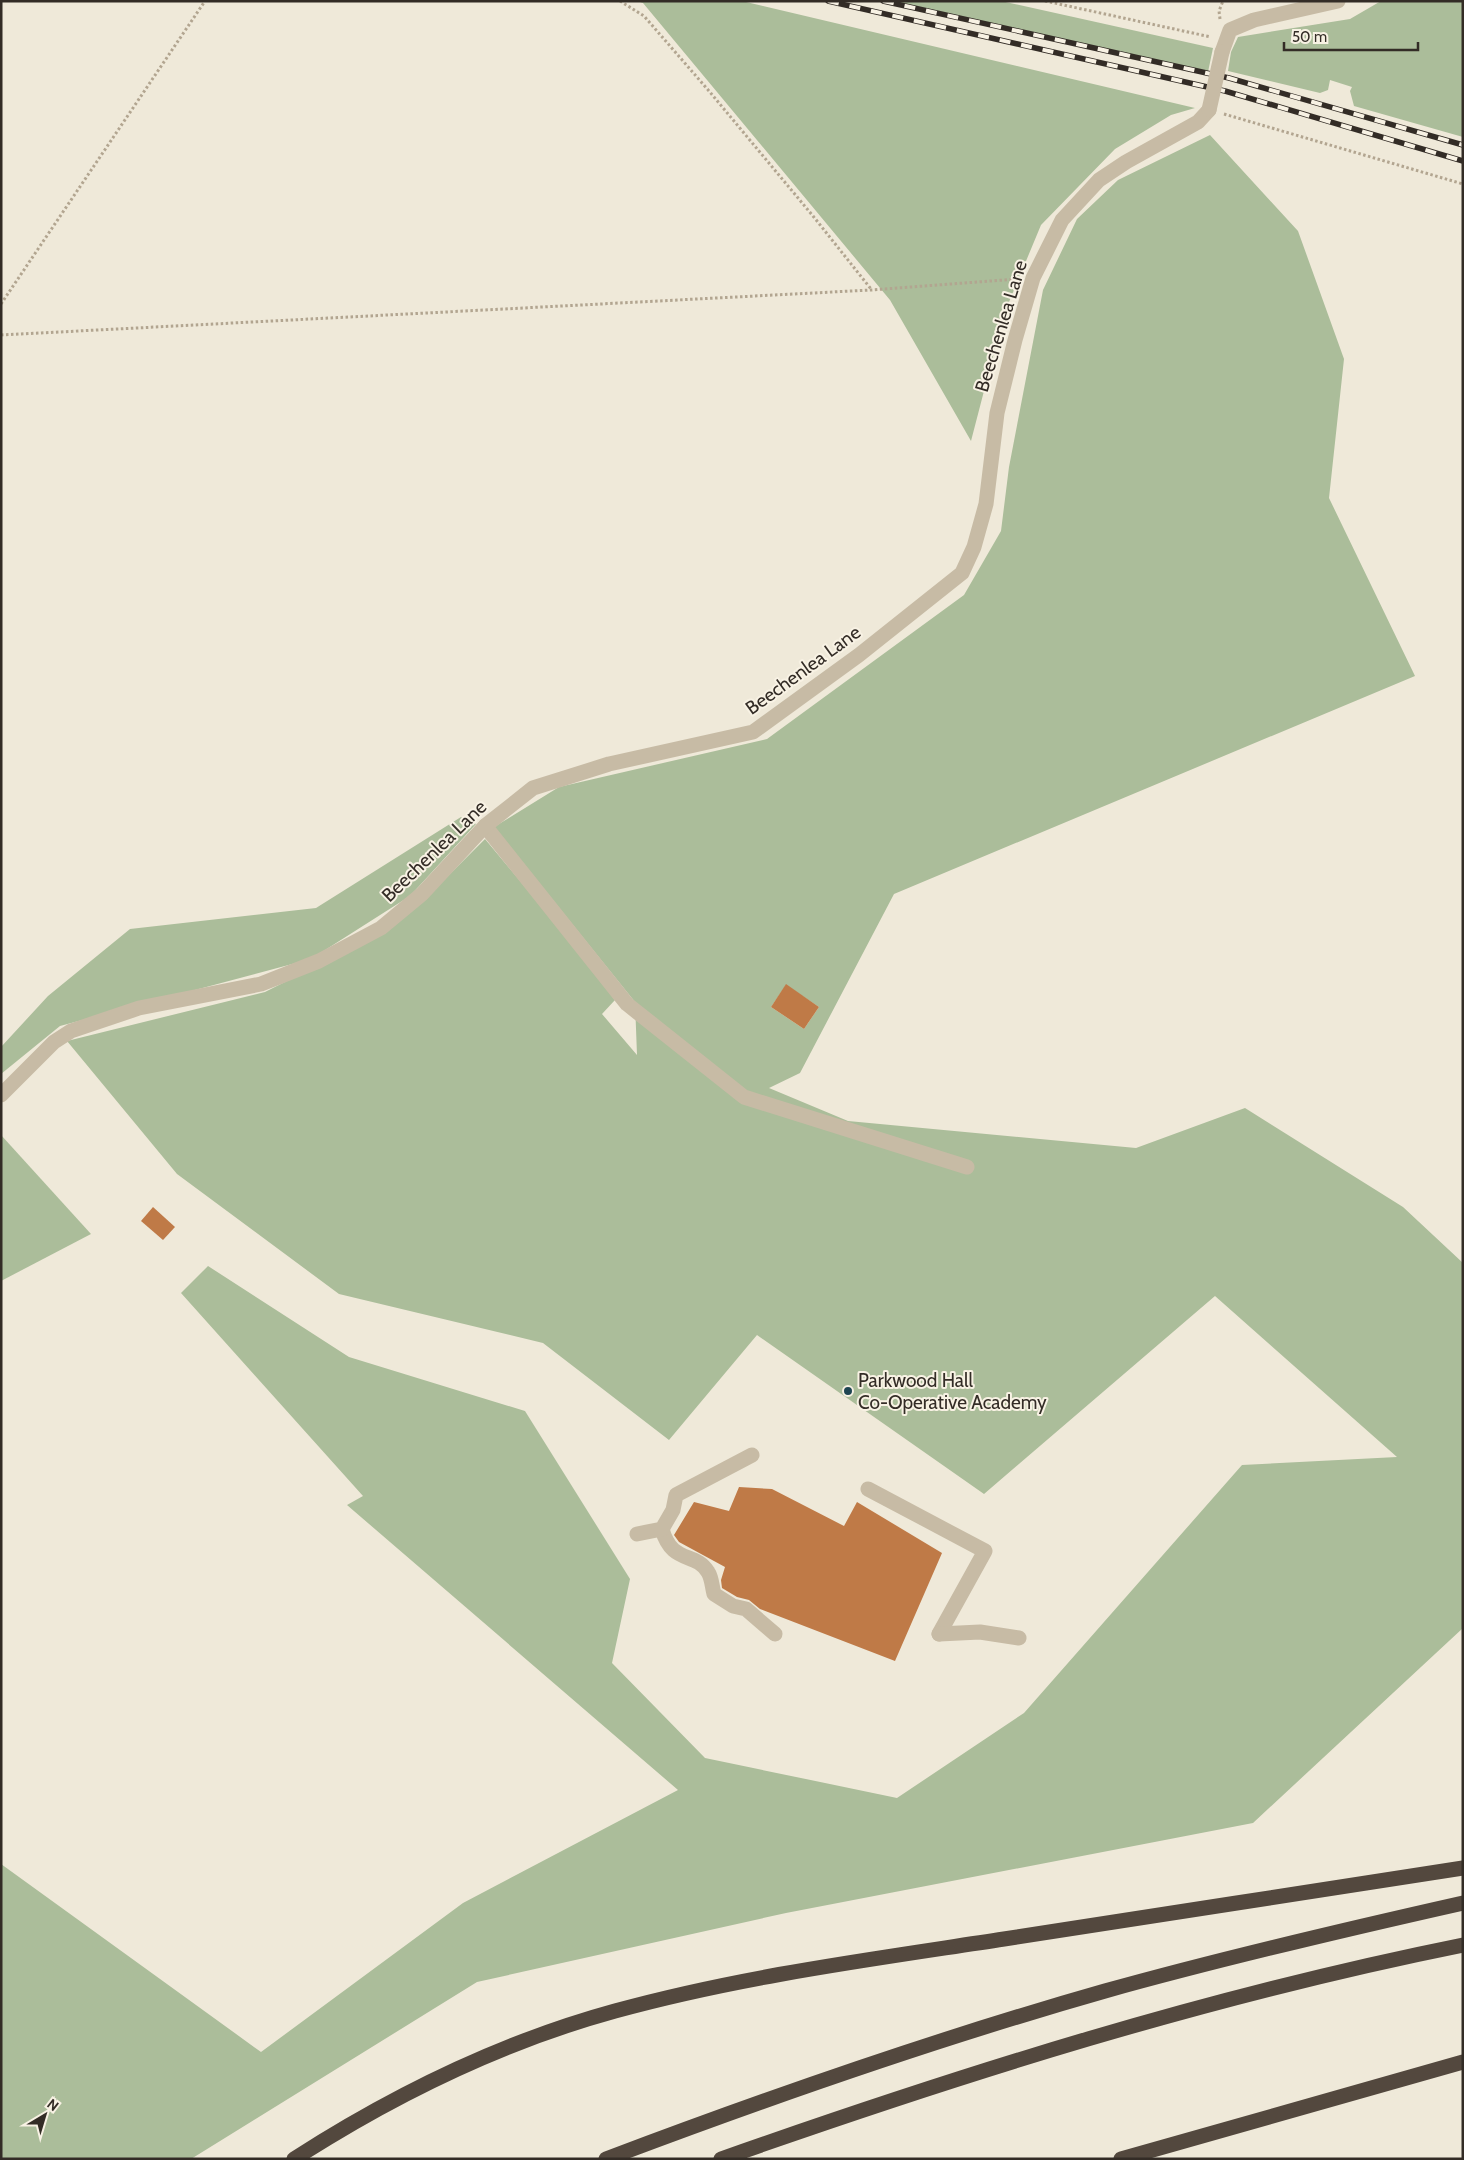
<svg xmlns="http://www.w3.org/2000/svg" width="1464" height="2160" viewBox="0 0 1464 2160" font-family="Cabin,sans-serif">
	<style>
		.green { fill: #abbd9a; fill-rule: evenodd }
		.building { fill: #bf7a47 }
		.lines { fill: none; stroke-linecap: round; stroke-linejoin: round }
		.path { stroke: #b2a590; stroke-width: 3; stroke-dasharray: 2.5 2.5; stroke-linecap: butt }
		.minor { stroke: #c7bba5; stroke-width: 15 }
		.highway { stroke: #53483e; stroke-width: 15 }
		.rail-casing { stroke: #332c26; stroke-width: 5.5 }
		.rail { stroke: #f8f2e4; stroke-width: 4; stroke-dasharray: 11; stroke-linecap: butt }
		.minor-bridge { stroke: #c7bba5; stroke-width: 15 }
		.poi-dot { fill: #1e4552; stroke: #f8f2e4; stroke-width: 2 }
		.labels { text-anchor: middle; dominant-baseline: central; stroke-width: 4; stroke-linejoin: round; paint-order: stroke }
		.street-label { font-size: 19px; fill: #332c26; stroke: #f8f2e4 }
		.poi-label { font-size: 19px; fill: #332c26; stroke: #f8f2e4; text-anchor: start }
	</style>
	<rect width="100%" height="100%" fill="#efe9d9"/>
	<g class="green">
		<path d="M637,1h105l453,107 -24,7 -56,34 -74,76 -37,89 -33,127 -81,-141 -247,-297z"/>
		<path d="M888,1h113l212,47 -5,24z"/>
		<path d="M1381,1h82v136l-109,-31 -4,-15 2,-4 -22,-7 -2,10 -8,3 -92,-22 3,-19 7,-15 112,-18z"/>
		<path d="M1210,135l88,96 46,128 -15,139 86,178 -521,218 -94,179 -31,15 79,33 288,27 109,-40 158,99 60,56v365l-210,195 -467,90 -309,69 -286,177h-190v-295l260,188 202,-149 215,-113 -331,-285 16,-9 -182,-203 27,-27 141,91 176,54 105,168 -18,84 93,95 192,40 127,-85 218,-248 155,-8 -182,-161 -231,198 -227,-159 -88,105 -126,-97 -204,-49 -162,-120 -110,-133 198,-49 123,-62 38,-32 59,-59 81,97 49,64 -13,14 35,41 -2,-53 -141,-175 65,-40 208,-48 197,-144 37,-64 8,-64 34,-177 34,-71 41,-39zM786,985l33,22 -15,22 -33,-22z"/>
		<path d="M461,817l15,7 -66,72 -99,63 -251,67 -59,48v-27l47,-51 82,-67 186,-21z"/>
		<path d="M1,1135l90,99 -90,47z"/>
	</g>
	<g class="building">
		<path d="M786,984l33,23 -15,22 -33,-22z"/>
		<path d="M153,1207l22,20 -12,13 -22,-19z"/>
		<path d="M739,1487l33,2 72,37 13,-24 85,51 -47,108 -135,-52 -11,-9 -12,-3 -15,-9 -1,-8 4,-13 -46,-25 -5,-7 20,-33 35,9z"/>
	</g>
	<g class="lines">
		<g class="path">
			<path d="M620,1l24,15 65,75 104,125 58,73"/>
			<path d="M1045,1l166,36"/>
			<path d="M1220,19l-1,-8 4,-10"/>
			<path d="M1224,114l239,70"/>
			<path d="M1,304l204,-303"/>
			<path d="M1,335l870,-45 146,-11"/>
		</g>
		<g class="minor">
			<path d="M1222,52l8,-22 24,-10 84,-19"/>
			<path d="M485,826l142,178 117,93 223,70"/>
			<path d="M1,1095l53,-53 17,-11 68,-23 122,-24 58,-23 62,-33 41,-34 63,-68 48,-38 76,-24 144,-32 106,-77 103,-82 12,-26 12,-43 11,-91 18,-73 18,-62 29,-58 37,-40 27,-18 72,-40 11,-12"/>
			<path d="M868,1489l117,62 -46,83"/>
			<path d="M662,1529c10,36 33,22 46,43 4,6 4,15 6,22l19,12 13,3 29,25"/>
			<path d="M637,1534l25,-5 11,-19 3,-15 76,-40"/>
			<path d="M939,1634l41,-2 39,6"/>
		</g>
		<g class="highway">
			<path d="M294,2159c98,-63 208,-117 321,-148 127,-35 259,-52 389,-72 153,-24 306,-47 459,-71"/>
			<path d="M606,2159c164,-62 330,-120 499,-168 118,-33 238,-61 358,-88"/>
			<path d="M721,2159c244,-86 488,-163 742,-214"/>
			<path d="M1121,2159l342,-97"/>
		</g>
		<defs>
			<g id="rail">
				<path d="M828,1l397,90 238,70"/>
				<path d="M883,1l346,77 234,67"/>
			</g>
		</defs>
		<use href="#rail" class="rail-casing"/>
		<use href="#rail" class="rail"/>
		<path class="minor-bridge" d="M1209,110l13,-58"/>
	</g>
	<circle class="poi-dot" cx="848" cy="1391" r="5"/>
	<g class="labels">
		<g class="street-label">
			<text transform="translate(1001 326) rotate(-73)">Beechenlea Lane</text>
			<text transform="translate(803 670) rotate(-36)">Beechenlea Lane</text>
			<text transform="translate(434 851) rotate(-44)">Beechenlea Lane</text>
		</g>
		<g class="poi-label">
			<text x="858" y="1380">Parkwood Hall<tspan x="858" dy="22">Co-Operative Academy</tspan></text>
		</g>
	</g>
	<rect width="1464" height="2160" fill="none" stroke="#332c26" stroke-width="5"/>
	<g transform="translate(45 2115) rotate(38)" stroke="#f8f2e4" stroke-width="4" paint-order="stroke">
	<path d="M0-4L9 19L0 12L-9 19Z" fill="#332c26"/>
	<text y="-8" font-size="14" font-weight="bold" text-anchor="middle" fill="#332c26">N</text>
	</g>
	<path d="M1284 42v8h134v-8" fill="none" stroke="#332c26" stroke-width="2.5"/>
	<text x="1292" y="42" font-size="15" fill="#332c26" stroke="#f8f2e4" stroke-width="4" paint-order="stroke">50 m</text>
</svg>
